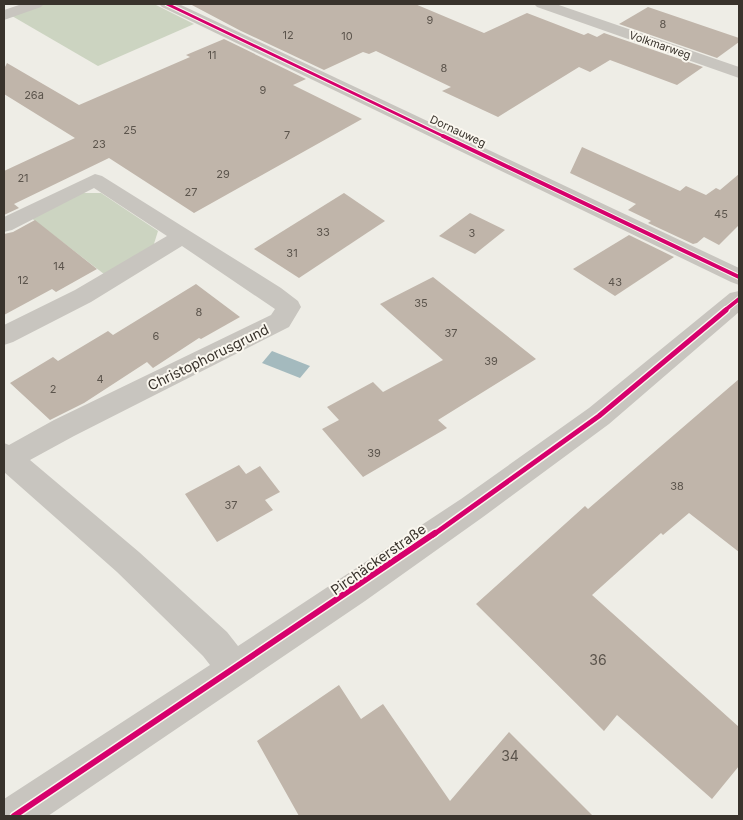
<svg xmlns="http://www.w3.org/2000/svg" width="743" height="820" viewBox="0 0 743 820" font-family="Inter,sans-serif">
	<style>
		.green { fill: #ccd4c1 }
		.water { fill: #a4babe }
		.building { fill: #c0b5aa }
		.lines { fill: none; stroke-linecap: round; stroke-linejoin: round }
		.minor { fill: #c8c5bf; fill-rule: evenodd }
		.cycleway-far3-casing { stroke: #faf7ef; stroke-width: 5 }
		.cycleway-far2-casing { stroke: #faf7ef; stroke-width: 6 }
		.cycleway-far1-casing { stroke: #faf7ef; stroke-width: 8 }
		.cycleway-casing { stroke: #faf7ef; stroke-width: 9 }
		.cycleway-far3 { stroke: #d6006c; stroke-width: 3 }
		.cycleway-far2 { stroke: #d6006c; stroke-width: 4 }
		.cycleway-far1 { stroke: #d6006c; stroke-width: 5 }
		.cycleway { stroke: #d6006c; stroke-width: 6 }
		.labels { text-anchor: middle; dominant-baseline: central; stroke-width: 4; stroke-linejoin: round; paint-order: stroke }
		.number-label { font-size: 11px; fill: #5b544c }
		.far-street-label { font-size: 11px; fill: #39332c; stroke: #faf7ef }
		.street-label { font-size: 14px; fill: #39332c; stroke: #faf7ef }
		.near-number-label { font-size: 14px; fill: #5b544c }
	</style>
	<rect width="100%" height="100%" fill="#eeede6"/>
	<g class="green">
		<path d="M45,4h109l40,20 -96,42 -86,-50z"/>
		<path d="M77,193h24l57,38 -5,16 -49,27 -74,-57z"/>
	</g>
	<path class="water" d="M272,351l38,15 -10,12 -38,-15z"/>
	<g class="building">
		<path d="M190,4h225l69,29 43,-20 57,22 4,-2 9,4 7,-4 99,34 -26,18 -67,-25 -20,12 -11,-5 -81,50 -56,-26 9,-4 -75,-36 -7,3 -6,-2 -39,18 -83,-39z"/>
		<path d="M648,7l91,31v4l-22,16 -98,-34z"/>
		<path d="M224,39l82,40 -13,6 69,34 -168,94 -85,-55 -95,46 5,4 -15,7v-44l71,-33 -71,-44v-25l3,-6 72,42 111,-48 -4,-2z"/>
		<path d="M582,147l98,44 6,-5 20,9 10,-7 4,2 19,-16v51l-20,20 -15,-8 -7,6 -4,1 -45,-21 3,-2 -23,-11 8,-6 -66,-31z"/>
		<path d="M344,193l41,28 -86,57 -45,-29z"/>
		<path d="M470,213l35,17 -30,24 -36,-18z"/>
		<path d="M35,220l62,49 -41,23 -4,-3 -48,26v-81l9,-2z"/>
		<path d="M629,235l45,22 -59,39 -42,-27z"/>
		<path d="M433,277l103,82 -98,61 9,8 -84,49 -41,-48 17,-9 -12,-13 46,-25 10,10 60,-32 -63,-56z"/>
		<path d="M196,284l44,33 -39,22 -2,-1 -46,30 -6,-6 -63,41 -34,17 -40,-37 43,-26 5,4 50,-30 5,4z"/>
		<path d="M739,379v173l-50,-39 -26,22 -2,-2 -69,62 147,132v39l-27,33 -95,-84 -13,16 -128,-127 109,-98 3,3z"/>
		<path d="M239,465l7,9 14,-8 20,26 -15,8 8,10 -56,32 -32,-48z"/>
		<path d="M339,685l22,34 22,-15 67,97 59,-69 84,84h-294l-42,-75z"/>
	</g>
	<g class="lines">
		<g class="minor">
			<path d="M22,4h22l-3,3 -37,13v-10z"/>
			<path d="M159,4h20l560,264v17l-8,-3 -569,-275z"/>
			<path d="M534,4h22l183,63v11l-202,-71z"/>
			<path d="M95,174l7,2 179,112 17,13 3,6 -12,20 -215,109 -44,24 109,92 88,80 11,14 223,-147 128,-91 141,-115 9,-2v21l-130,112 -126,93 -118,84 -317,215h-44v-17l206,-134 -7,-9 -86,-84 -113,-100v-29l5,2 45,-25 217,-105 4,-6 -93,-63 -91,56 -78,40 -9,3v-20l71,-35 92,-54 -73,-48 -82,42 -8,2v-15z"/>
		</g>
		<defs>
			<path id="cycleway-far3" d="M167,4l278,133"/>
			<g id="cycleway-far2">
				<path d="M443,136l296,141"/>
				<path d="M724,311l15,-12"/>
			</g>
			<path id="cycleway-far1" d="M433,535l166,-119 127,-106"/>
			<path id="cycleway" d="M14,816l421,-283"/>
		</defs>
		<use href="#cycleway-far3" class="cycleway-far3-casing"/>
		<use href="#cycleway-far2" class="cycleway-far2-casing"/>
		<use href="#cycleway-far1" class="cycleway-far1-casing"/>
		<use href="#cycleway" class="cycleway-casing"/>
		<use href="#cycleway-far3" class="cycleway-far3"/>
		<use href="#cycleway-far2" class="cycleway-far2"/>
		<use href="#cycleway-far1" class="cycleway-far1"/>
		<use href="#cycleway" class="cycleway"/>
	</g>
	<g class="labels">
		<g class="number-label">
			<text x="430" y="20">9</text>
			<text x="663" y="24">8</text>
			<text x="288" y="35">12</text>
			<text x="347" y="36">10</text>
			<text x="212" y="55">11</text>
			<text x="444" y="68">8</text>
			<text x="263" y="90">9</text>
			<text x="34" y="95">26a</text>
			<text x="130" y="130">25</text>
			<text x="287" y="135">7</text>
			<text x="99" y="144">23</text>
			<text x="223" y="174">29</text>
			<text x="23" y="178">21</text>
			<text x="191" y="192">27</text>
			<text x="721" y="214">45</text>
			<text x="323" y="232">33</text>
			<text x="472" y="233">3</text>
			<text x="292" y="253">31</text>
			<text x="59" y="266">14</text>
			<text x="23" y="280">12</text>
			<text x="615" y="282">43</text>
			<text x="421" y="303">35</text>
			<text x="199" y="312">8</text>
			<text x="451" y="333">37</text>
			<text x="156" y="336">6</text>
			<text x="491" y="361">39</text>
			<text x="100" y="379">4</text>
			<text x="53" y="389">2</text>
			<text x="374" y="453">39</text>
			<text x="677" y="486">38</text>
			<text x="231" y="505">37</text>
		</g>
		<g class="far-street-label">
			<text transform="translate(660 45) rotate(19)">Volkmarweg</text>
			<text transform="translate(458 131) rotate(25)">Dornauweg</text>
		</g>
		<g class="street-label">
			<text transform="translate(208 357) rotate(-26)">Christophorusgrund</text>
			<text transform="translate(378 559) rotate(-35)">Pirchäckerstraße</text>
		</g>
		<g class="near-number-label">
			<text x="598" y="659">36</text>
			<text x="510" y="755">34</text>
		</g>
	</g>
	<rect width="743" height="820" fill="none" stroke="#39332c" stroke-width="10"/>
</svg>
